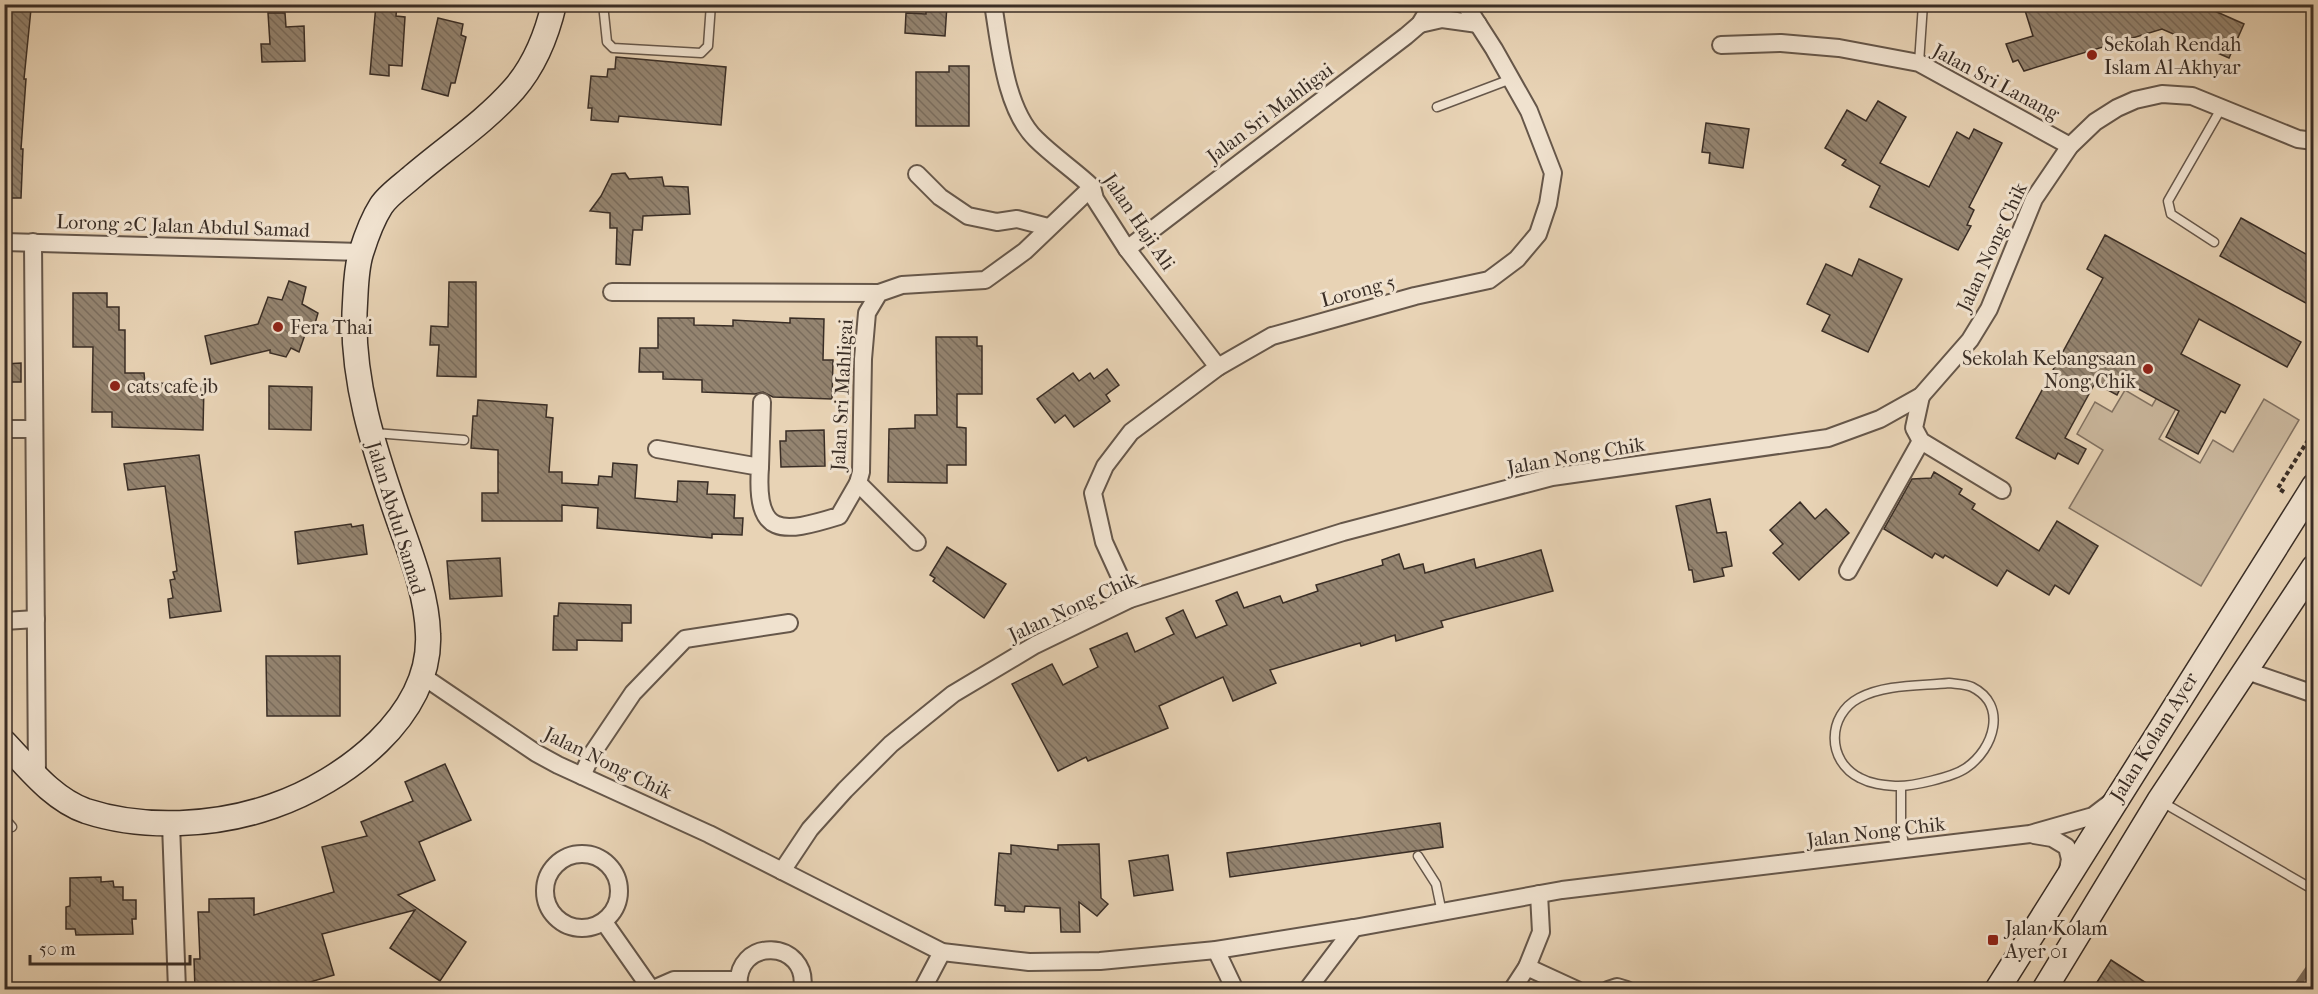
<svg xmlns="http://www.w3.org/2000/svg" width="2318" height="994" viewBox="0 0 2318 994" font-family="'IM FELL French Canon',serif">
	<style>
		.pitch { fill: #cab79d; stroke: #827262; stroke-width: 1.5 }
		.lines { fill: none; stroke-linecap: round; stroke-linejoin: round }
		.stream { stroke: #7f6f5e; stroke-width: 7 }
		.building { fill: url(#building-back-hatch); stroke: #3a2e26; stroke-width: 1.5 }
		.lane-casing { stroke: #66574a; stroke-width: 11 }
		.street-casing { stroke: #66574a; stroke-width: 20 }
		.secondary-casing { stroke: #3a2e26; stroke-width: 27 }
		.path { stroke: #3a2e26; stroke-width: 4; stroke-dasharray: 4.5 3; stroke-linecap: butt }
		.lane { stroke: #f0e2cf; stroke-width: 8 }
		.street { stroke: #f0e2cf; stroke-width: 16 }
		.secondary { stroke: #f0e2cf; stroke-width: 24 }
		.poi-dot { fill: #8f2418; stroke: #f0e2cf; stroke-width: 2 }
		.labels { text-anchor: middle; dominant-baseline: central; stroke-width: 6; stroke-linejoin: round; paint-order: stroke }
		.poi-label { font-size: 20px; fill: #3a2e26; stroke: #f0e2cf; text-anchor: start }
		.street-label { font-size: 20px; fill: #3a2e26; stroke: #f0e2cf }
	</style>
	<defs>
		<pattern id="building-back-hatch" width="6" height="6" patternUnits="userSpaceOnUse" patternTransform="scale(1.5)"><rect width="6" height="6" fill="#948470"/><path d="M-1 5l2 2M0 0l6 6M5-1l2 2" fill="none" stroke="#7a6c5c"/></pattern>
	</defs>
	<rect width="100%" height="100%" fill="#e8d3b5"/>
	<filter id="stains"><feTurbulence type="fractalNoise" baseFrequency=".00333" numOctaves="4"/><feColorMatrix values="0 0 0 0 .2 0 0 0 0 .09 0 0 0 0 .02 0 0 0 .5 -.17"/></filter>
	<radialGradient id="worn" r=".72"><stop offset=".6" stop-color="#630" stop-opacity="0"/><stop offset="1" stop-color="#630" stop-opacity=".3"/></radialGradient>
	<path class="pitch" d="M2163,387l19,11 -23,41 41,24 13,-23 20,12 31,-53 35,21 -98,166 -132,-78 34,-58 -26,-16 18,-32 17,10 13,-22 27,16z"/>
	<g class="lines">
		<path class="stream" d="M2294,990l20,-29"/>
	</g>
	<g class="building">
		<path d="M376,4h21l-1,12 9,1 -3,49 -13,-1v11l-19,-2z"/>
		<path d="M926,4l21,1 -2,31 -40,-3 1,-20 20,1z"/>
		<path d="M2023,4h176l45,20 -15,34 -67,-29 -138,42 -6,-11 -5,2 -7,-18 27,-8z"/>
		<path d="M4,6l27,3 -7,70h2l-5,70h2l-2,49h-17z"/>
		<path d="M268,13h17l1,14 18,-1 1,35 -43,1 -1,-18h9z"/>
		<path d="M438,18l25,6 -2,11 5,2 -11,46h-4l-3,13 -26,-7z"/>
		<path d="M616,57l110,10 -5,58 -102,-9 -1,6 -27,-2 1,-12h-4l3,-32 16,1 1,-8h7z"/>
		<path d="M949,66h20v60h-53v-54h33z"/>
		<path d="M1878,101l28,16 -26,46 49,24 28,-55 12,7 5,-10 28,14 -33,64 5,3 -7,15 4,1 -13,24 -88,-43 10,-21 -38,-21 4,-5 -21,-12 22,-38 19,11z"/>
		<path d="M1706,123l43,6 -6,39 -34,-5 1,-10 -8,-1z"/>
		<path d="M625,173l4,6 33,-2 2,9 24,1 2,27 -47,2 -1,14h-9l-3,35 -14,-1 1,-36h-7v-15l-20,-2 11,-15 11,-22z"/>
		<path d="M2241,218l72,40v49l-93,-51z"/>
		<path d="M2105,235l196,107 -14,25 -88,-48 -18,35 59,31 -15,28 -4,-2 -23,43 -32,-17 13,-26 -55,-30 -7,14 -22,-12 -30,55 21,11 -8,15 -20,-11 -3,6 -39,-21 87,-160 -16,-9z"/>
		<path d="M1859,259l43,20 -34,73 -46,-21 8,-16 -23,-11 19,-40 26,12z"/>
		<path d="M289,281l17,6 -4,17 16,9 -4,14 -6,-1 -9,26 -8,-4 -5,9 -16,-4v-3l-59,14 -6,-28 53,-12 10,-27 14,3z"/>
		<path d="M449,282h27v95l-39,-1 2,-31h-9l1,-19 17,1z"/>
		<path d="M73,293h34v14h12v23h6v43h19l1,10 59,1 -1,46 -91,-3v-15h-20l1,-65h-20z"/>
		<path d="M658,318h36v7l39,1v-6l57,3v-5l34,1 -1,41h10l-1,39 -59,-2 -10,-5 -8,2 -53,-2v-12l-39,-1v-7h-24l1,-24h18z"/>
		<path d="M936,337h41v9h5v48h-25v33l9,1v37h-19v18l-59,-1 1,-53 26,-1v-13h22z"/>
		<path d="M21,363v19h-17v-18z"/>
		<path d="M1107,369l12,16 -13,10 4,6 -36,26 -9,-12 -10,8 -18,-24 36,-26 6,8 11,-8 4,6z"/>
		<path d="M269,386l43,1 -1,43 -42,-1z"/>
		<path d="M478,400l69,5 -1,12 7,1 -4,54h13v11l36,2 1,-9 13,1 1,-14 24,2 -2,33 42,4 1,-21 30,1 -1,12 28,1 -1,23h9l-1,17 -30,-1v4l-115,-10 1,-20 -36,-3v16h-80v-28h16v-43l-27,-2 2,-32h4z"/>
		<path d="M824,430l1,36 -44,1 -1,-26h6v-10z"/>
		<path d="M199,455l22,156 -51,7 -2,-19 5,-1 -3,-18 5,-1 -2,-7 4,-1 -12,-85 -37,4 -4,-26z"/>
		<path d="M1934,472l28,17 -3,5 16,10 -3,5 67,42 18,-30 41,25 -29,48 -14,-9 -6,10 -42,-25 -10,16 -52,-31 -2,3 -8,-5 -3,5 -48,-29 28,-50 19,-1z"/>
		<path d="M1710,499l7,34 9,-1 6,34 -10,2 2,8 -30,6 -2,-12h-3l-13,-64z"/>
		<path d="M1800,502l15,17 11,-10 23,24 -50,47 -26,-27 10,-9 -13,-14z"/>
		<path d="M351,524l1,3 11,-2 4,29 -69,10 -3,-32z"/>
		<path d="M947,547l59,37 -22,34 -51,-37 2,-3 -5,-3z"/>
		<path d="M1541,550l12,41 -112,30 2,6 -47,14 -1,-6 -34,11 -1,-3 -90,27 6,13 -43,18 -10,-24 -64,29 9,22 -80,33 -2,-4 -28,14 -46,-87 40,-20 11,21 35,-18 -8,-18 37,-16 8,19 39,-18 -8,-16 17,-8 13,28 31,-13 -11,-24 21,-9 7,16 36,-12 3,7 35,-12 -2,-6 67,-20 -1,-5 17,-6 5,15 19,-5 2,9 49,-14 2,9z"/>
		<path d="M500,558l2,38 -52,3 -3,-38z"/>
		<path d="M559,603l72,2v18h-9v18l-45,-1v10h-24l1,-34h4z"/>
		<path d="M266,656h74v60h-73z"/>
		<path d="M445,764l26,56 -52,22 16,38 -37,15 68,47 -26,39 -50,-33 25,-38 -93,24 12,41 -51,15h-88l-1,-31h6l-2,-47h11v-13l45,-1v17l80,-23 -12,-45 45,-11 -6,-14 52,-21 -8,-19z"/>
		<path d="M1440,823l3,24 -213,30 -3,-24z"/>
		<path d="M1099,844l2,54 7,6 -11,12 -18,-14 1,30h-19l-1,-24 -35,-2 -1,6 -19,-1v-5l-10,-1 4,-52 12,1v-9l47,5v-5z"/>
		<path d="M1168,855l5,35 -39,6 -5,-35z"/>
		<path d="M101,877v5l12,-1 1,6h9v13h13v19h-4l1,15 -57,1 -1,-6h-9v-22l4,-1v-28z"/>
		<path d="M2111,960l46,30h-65z"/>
	</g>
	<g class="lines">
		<defs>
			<g id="lane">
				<path d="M603,4l4,38 6,6 88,5 7,-7 3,-42"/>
				<path d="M1919,63l4,-59"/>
				<path d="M1437,107l74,-28"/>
				<path d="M2214,242l-43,-28 -3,-13 54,-94"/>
				<path d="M375,433l89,7"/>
				<path d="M1949,683c7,1 17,1 23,4 36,18 22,62 -6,81 -13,9 -55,19 -71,18 -12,-1 -24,-2 -35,-8 -34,-17 -33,-63 -1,-80 26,-14 62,-12 90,-15z"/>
				<path d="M1901,787v40l4,24"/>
				<path d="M2162,802l152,88"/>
				<path d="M4,818l8,9"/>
				<path d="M1418,856l18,28 6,29"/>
			</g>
			<g id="street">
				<path d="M993,4c7,41 12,105 43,135 17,17 38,31 56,48l3,12 32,50 91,118"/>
				<path d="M1420,24l22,-5 36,5"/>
				<path d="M1721,45l60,-2 58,5 80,15 151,83"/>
				<path d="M917,174l23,23 28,19 29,6 20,-3 31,8"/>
				<path d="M4,242l357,10"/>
				<path d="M33,242l4,534"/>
				<path d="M1127,249l279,-213 14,-12 12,-20"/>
				<path d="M612,292l267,1"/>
				<path d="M1921,396l-7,32 7,13 81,49"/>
				<path d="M4,429h30"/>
				<path d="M657,449l103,18c-5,70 21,67 79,49l19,-33 3,-11 2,-113 4,-46 12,-20 23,-8 83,-5 40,-29 67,-64"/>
				<path d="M760,467l2,-65"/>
				<path d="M858,483l59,59"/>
				<path d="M1848,571l73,-130"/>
				<path d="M1130,599l-26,-57 -11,-49 12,-27 26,-34 87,-65 54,-31 143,-40 74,-16 28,-21 21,-25 10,-30 5,-31 -24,-62 -35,-62 -29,-45"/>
				<path d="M4,621l32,-2"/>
				<path d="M2247,671l67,23"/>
				<path d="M424,677l112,76 22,12 151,69 233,118 87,10 71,-1 116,-11 138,-22 208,-38 468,-56 63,-18 17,-13"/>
				<path d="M582,776l10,-22 41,-61 52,-54 104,-16"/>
				<path d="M171,824l6,166"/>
				<path d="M2034,835l18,3 15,9 3,12 -3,16"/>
				<circle cx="582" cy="891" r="37"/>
				<path d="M782,871l28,-42 35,-39 46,-46 62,-50 82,-49 95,-46 213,-67 209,-55 276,-39 52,-19 41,-23 49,-56 19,-31 45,-110 36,-53 25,-24 22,-14 18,-8 27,-6 30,2 106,43 16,2"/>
				<path d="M604,922l47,67"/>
				<path d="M1216,950l19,40"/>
				<path d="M1527,967l50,23"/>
				<path d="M651,990l23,-10h64"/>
				<path d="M739,990c-7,-55 72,-51 63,0"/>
				<path d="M922,990l20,-38"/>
				<path d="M1307,990l47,-62"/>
				<path d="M1512,990l15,-23 14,-35 -2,-38"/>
				<path d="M1608,990l9,-3 10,3"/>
			</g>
			<g id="secondary">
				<path d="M4,742c24,25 48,57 82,69 58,19 130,15 187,-5 70,-24 159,-90 155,-172 -1,-39 -17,-79 -30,-116 -24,-69 -48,-141 -43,-215 1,-17 1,-34 6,-50 5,-16 11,-33 20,-47 7,-11 22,-21 32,-30 34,-29 72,-54 101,-87 20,-23 33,-55 40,-85"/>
				<path d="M1997,990l317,-504"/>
				<path d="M2044,990l115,-189 155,-234"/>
			</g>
		</defs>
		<use href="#lane" class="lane-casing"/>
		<use href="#street" class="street-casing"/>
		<use href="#secondary" class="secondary-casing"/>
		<path class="path" d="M2284,492l-6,-4 32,-51 4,3"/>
		<use href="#lane" class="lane"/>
		<use href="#street" class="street"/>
		<use href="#secondary" class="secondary"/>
	</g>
	<g class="poi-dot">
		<circle cx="2092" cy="55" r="6"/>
		<circle cx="278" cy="327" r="6"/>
		<circle cx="2148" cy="369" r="6"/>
		<circle cx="115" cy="386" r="6"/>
		<rect x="1987" y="934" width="12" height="12" rx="3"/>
	</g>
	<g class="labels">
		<g class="poi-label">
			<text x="2104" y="44">Sekolah Rendah<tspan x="2104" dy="23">Islam Al-Akhyar</tspan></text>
			<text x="290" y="327">Fera Thai</text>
			<text x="2136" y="358" text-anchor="end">Sekolah Kebangsaan<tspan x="2136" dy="23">Nong Chik</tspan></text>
			<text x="127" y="386">cats cafe jb</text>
			<text x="2005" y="928">Jalan Kolam<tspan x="2005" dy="23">Ayer 01</tspan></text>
		</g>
		<g class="street-label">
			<text transform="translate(1996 82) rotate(28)">Jalan Sri Lanang</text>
			<text transform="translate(1270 113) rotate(-37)">Jalan Sri Mahligai</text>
			<text transform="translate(1139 222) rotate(56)">Jalan Haji Ali</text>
			<text transform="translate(183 226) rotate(2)">Lorong 2C Jalan Abdul Samad</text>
			<text transform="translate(1992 247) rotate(-65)">Jalan Nong Chik</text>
			<text transform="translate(1358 291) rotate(-15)">Lorong 5</text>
			<text transform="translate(842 395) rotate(-87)">Jalan Sri Mahligai</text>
			<text transform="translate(1576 456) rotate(-10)">Jalan Nong Chik</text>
			<text transform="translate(396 518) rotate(73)">Jalan Abdul Samad</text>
			<text transform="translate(1073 607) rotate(-25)">Jalan Nong Chik</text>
			<text transform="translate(2154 737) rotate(-58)">Jalan Kolam Ayer</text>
			<text transform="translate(608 763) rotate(26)">Jalan Nong Chik</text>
			<text transform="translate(1876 832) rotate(-7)">Jalan Nong Chik</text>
		</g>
	</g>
	<rect width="2318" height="994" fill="none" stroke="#e8d3b5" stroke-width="24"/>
	<rect x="6" y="6" width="2306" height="982" fill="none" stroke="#3a2e26" stroke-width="3"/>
	<rect x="12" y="12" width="2294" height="970" fill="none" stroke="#3a2e26" stroke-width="1.5"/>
	<path d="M30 955v9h160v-9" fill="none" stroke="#3a2e26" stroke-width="3"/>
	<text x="39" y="955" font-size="18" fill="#3a2e26" stroke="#f0e2cf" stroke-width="4.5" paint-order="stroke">50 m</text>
	<rect width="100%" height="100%" filter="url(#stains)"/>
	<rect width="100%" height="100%" fill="url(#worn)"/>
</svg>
